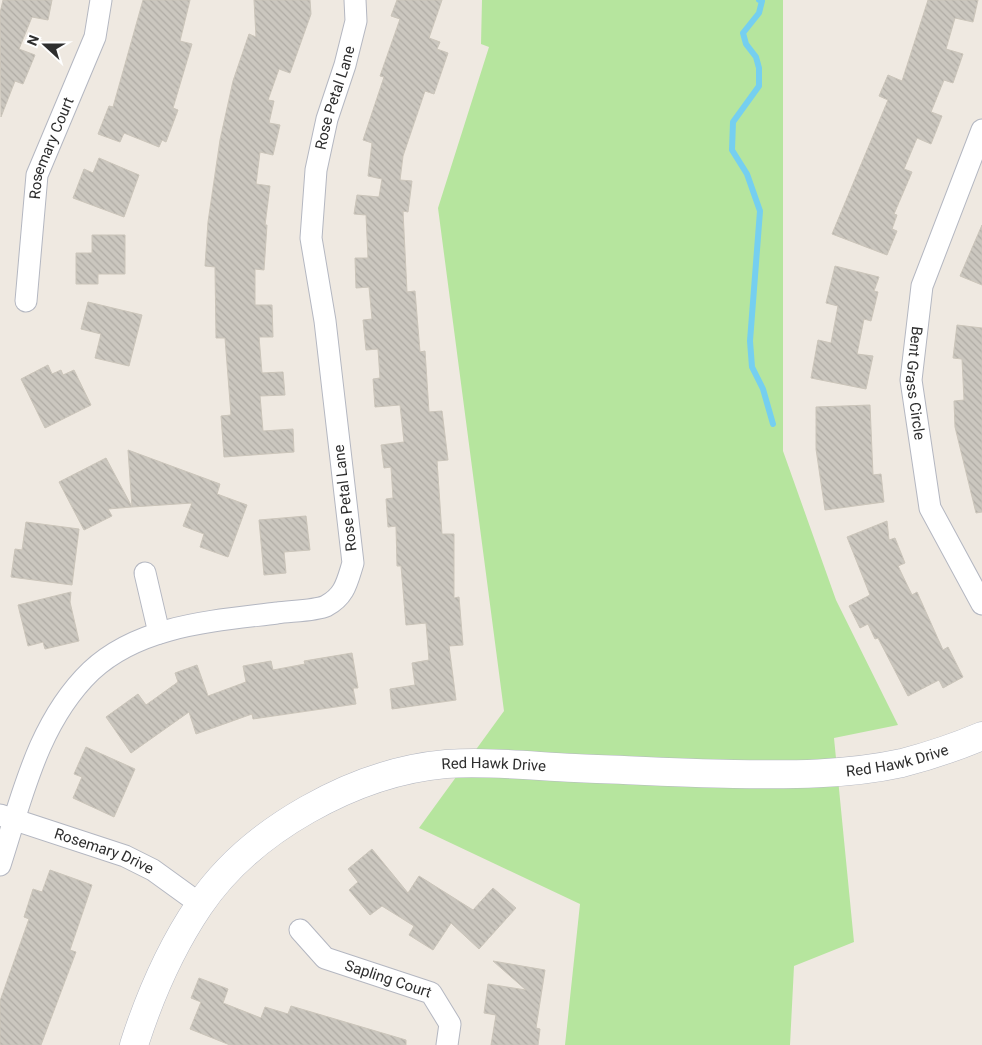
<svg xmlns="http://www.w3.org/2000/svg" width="982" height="1045" viewBox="0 0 982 1045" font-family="Roboto,sans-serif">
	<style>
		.grass { fill: #b6e59e }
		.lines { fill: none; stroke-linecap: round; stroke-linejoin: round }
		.stream { stroke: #75cff0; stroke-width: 6 }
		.building { fill: url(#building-back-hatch); stroke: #cbc5ba }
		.street-casing { stroke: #b4b7c1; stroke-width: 23 }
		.secondary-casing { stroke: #b4b7c1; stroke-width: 29 }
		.street { stroke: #fff; stroke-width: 21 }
		.secondary { stroke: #fff; stroke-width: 28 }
		.labels { text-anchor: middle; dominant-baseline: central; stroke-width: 4; stroke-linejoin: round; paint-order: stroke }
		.street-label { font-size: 15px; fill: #2e2e2e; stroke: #fff }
	</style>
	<defs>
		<pattern id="building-back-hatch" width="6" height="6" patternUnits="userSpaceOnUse" patternTransform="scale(1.25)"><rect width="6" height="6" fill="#cbc7bf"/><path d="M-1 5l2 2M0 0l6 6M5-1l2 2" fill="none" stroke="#afaba4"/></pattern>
	</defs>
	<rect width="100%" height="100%" fill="#efe9e1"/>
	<path class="grass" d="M482,0h301v451l53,149 62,125 -64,13 20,204 -60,24 -4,79h-225l15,-141 -161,-76 85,-117 -66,-503 51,-161 -8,-3z"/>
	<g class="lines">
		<path class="stream" d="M759,0l3,1 -3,12 -16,20 3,11 10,13 3,11v18l-26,36 -1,28 15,24 13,37 -10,130 2,26 11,22 10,35"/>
	</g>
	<g class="building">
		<path d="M3,0h49l-4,20 -16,-3 -13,32 16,6 -12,29 -8,-3 -14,36 -1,-104z"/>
		<path d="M143,0h47l-10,41 12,3 -19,64 5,2 -12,32 -4,-2 -3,7 -35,-14 -4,9 -22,-8 11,-28 4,1z"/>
		<path d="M254,0h56l1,14 -21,59 -11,-4 -11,31 6,1 -5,22 11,2 -7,30 -13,-3 -4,32 14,2 -5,39h2l-3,45 -9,-1v36h17l1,32h-14l3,36 21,-1 2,23 -25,1 3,35 30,-2 1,23 -70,5 -3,-41 10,-1 -6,-77h-9l-1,-71 -10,-1 3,-44 12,-82 13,-59 16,-47 7,3z"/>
		<path d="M397,0h45l-13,38 11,4 -3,7 11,4 -14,41 -9,-3 -22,65 -3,24 12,1 -4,31 -5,-1 4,81 8,-1 5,61 5,-1 4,61 13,-1 6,49 -11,1 5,73h12v64l5,-1 4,48 -14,1 7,54 -64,9 -2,-20 25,-4 -3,-22 17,-3 -3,-37 -20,2 -5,-59h-4l-1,-40 -8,1 -2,-28 7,-1 -2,-31 -7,1 -3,-23 23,-3 -4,-37 -25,2 -2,-28 7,-1 -2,-29 -12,1 -3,-30 9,-1 -3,-32 -13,1 -1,-30h13l-2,-43 -12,-1 3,-19 22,2 3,-18 -14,-3 4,-33 -9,-3 21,-63 -4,-1 20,-57 -9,-3z"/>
		<path d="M928,0h50l-5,22 -18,-4 -9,31 17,5 -10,29 -9,-3 -13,32 11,4 -11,28 -14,-6 -13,31 8,3 -18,42 3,1 -5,14 5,2 -10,24 -55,-21 56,-134 -9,-4 9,-21 14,6z"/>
		<path d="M99,158l40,17 -15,42 -51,-19 11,-29 9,4z"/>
		<path d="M982,225v60l-22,-9z"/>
		<path d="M92,235h33v39h-27v10h-22v-31h16z"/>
		<path d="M835,266l44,11 -5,14 4,1 -7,29 -7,-2 -7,35 16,2 -7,33 -55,-11 7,-38 13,3 7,-37 -12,-3z"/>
		<path d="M88,302l54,13 -13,51 -34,-8 6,-24 -20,-5z"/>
		<path d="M957,325l25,3v184l-6,1 -21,-86 -1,-26 10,-1 -2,-41 -9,-1z"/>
		<path d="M48,365l4,9 9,-4 2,5 11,-5 17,35 -46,23 -24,-49z"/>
		<path d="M870,405l3,70 8,-1 3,28 -59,8 -9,-61v-42z"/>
		<path d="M128,450l92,34 -3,10 30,11 -19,52 -28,-10 4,-13 -21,-8 9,-23 -60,4z"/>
		<path d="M106,458l26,49 -24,2 4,7 -28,14 -25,-48z"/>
		<path d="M306,516l4,34 -26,2 2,21 -22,2 -5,-55z"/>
		<path d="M887,521l2,19 6,-2 10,25 -7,3 14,29 5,-3 26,58 5,-3 15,30 -20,11 -4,-8 -31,16 -30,-58 -3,1 -7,-15 -8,4 -11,-22 21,-11 -23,-58z"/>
		<path d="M26,522l53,7 -7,56 -61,-8 4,-28 7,1z"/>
		<path d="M71,592l-1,10 9,39 -34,8 -2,-7 -15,4 -10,-41z"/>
		<path d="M352,653l6,35h-5l3,16 -103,15 -1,-5 -56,20 -7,-22 -58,41 -25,-36 32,-23 8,11 32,-23 -3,-9 22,-8 11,31 38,-14 -3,-16 28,-5 2,9 32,-6 -1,-3z"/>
		<path d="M86,747l49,22 -21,48 -41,-19 9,-21 -8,-3z"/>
		<path d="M372,849l36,44 11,-17 54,34 20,-22 23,20 -37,41 -28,-26 -18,27 -24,-15 5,-9 -32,-20 -12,9 -21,-25 9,-8 -10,-13z"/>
		<path d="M50,870l42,15 -22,65 6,2 -35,93h-41v-44l29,-82 -5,-2 9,-28 9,3z"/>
		<path d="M493,961l52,9 -9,58 4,1 -2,16h-47l5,-30 -12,-2 4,-29 38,6z"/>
		<path d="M199,978l29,11 -5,14 38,15 4,-11 23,7 3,-8 115,34v5h-176l-40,-16 11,-27 -10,-4z"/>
	</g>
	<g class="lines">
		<defs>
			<g id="street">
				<path id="s1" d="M982,130l-60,156 -11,94 19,128 52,96"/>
				<path id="s2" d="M26,301l11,-126 58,-138 6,-37"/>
				<path d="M145,573l14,60"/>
				<path id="s3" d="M0,815l125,41 28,14 47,34"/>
				<path id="s4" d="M0,865c22,-68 38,-143 91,-194 49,-46 123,-50 186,-58 12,-2 38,-2 49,-7 19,-10 21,-24 27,-43l-28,-242 -14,-83 5,-68 11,-51 18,-54 11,-44 -1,-21"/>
				<path id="s5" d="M300,930l25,28 106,35 19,31 -3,21"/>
			</g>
			<g id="secondary">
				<path id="s6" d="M134,1045c16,-50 36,-96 65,-139 51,-76 156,-134 247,-142 43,-3 86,2 129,4 53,2 106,5 159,6 56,1 113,1 168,-11 27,-7 54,-16 80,-27"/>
			</g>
		</defs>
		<use href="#street" class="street-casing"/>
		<use href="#secondary" class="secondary-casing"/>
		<use href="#street" class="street"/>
		<use href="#secondary" class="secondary"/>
	</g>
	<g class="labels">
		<g class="street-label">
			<text stroke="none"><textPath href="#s4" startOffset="988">Rose Petal Lane</textPath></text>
			<text stroke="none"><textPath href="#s2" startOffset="156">Rosemary Court</textPath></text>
			<text stroke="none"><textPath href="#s1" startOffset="265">Bent Grass Circle</textPath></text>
			<text transform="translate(345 498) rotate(-97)">Rose Petal Lane</text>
			<text stroke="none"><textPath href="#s6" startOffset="900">Red Hawk Drive</textPath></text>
			<text stroke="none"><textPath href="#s6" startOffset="495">Red Hawk Drive</textPath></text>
			<text stroke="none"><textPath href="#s3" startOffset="110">Rosemary Drive</textPath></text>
			<text stroke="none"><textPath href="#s5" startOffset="104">Sapling Court</textPath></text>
		</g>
	</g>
	<g transform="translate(45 45) rotate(291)" stroke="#ffffff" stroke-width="4" paint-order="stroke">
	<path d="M0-4L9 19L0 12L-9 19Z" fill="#2e2e2e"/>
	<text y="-8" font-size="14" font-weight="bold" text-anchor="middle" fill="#2e2e2e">N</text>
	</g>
</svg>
